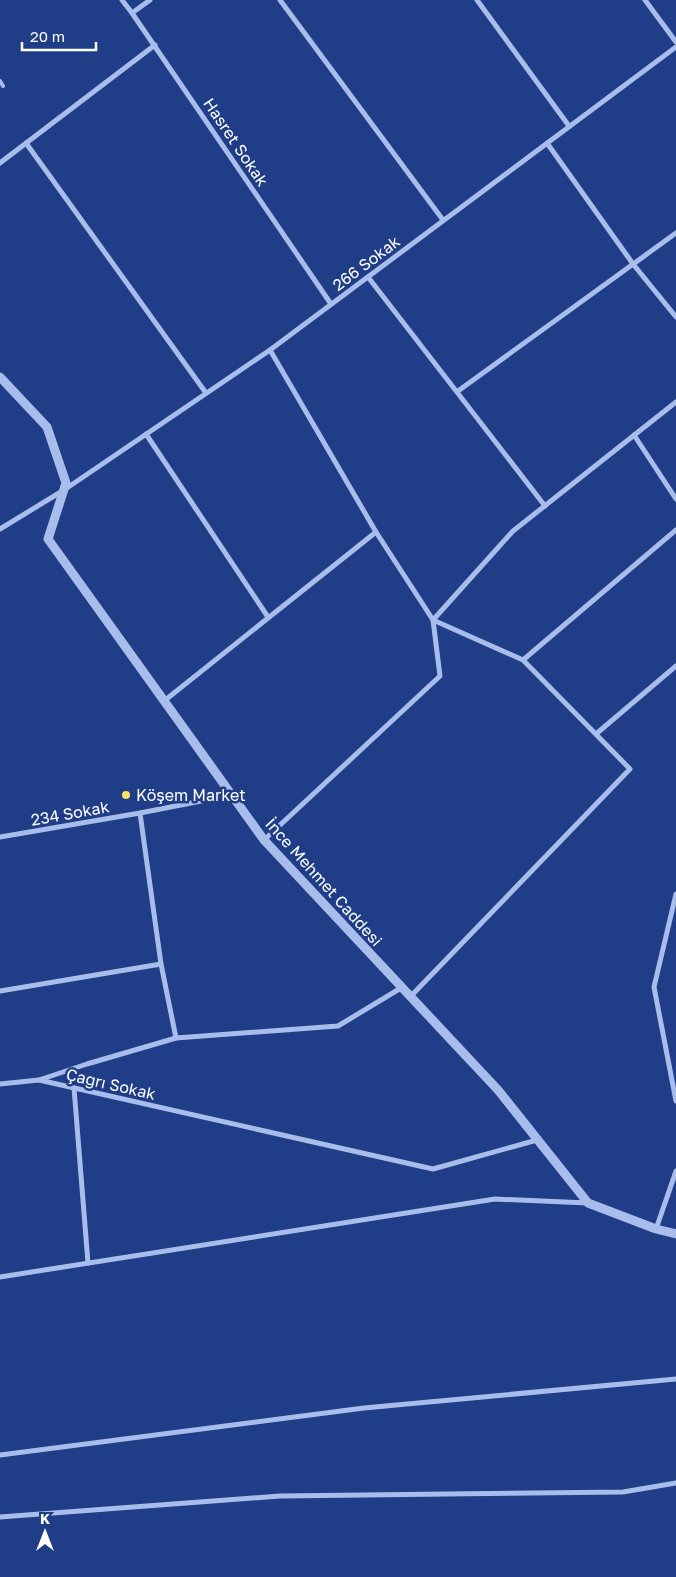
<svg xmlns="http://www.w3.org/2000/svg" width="676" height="1577" viewBox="0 0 676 1577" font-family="'Golos Text',sans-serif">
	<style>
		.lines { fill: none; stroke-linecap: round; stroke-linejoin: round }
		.service { stroke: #a8bdeb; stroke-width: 4 }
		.minor { stroke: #a8bdeb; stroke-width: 5 }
		.tertiary { stroke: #a8bdeb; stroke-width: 9 }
		.poi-dot { fill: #f9e368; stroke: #1f3e87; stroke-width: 2 }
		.labels { text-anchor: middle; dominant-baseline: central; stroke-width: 5; stroke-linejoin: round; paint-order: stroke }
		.street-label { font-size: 16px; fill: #fff; stroke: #1f3e87 }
		.poi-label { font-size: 16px; fill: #fff; stroke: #1f3e87; text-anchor: start }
	</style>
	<rect width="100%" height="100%" fill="#1f3e87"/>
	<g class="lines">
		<path class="service" d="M0,81l3,5"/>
		<g class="minor">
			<path d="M122,0l10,13"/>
			<path d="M150,0l-18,13 199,291"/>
			<path d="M280,0l163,220"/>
			<path d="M477,0l92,126"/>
			<path d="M645,0l31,42"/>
			<path d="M26,143l180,250"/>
			<path d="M547,143l86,121 43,53"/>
			<path d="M0,163l155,-118"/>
			<path d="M368,277l177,229"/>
			<path d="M270,350l106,182 57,88 90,40 107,109 -220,228"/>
			<path d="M458,391l218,-158"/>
			<path d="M146,434l122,183"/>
			<path d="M634,435l42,64"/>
			<path d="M0,529l64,-39 206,-140 406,-303"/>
			<path d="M523,660l153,-130"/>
			<path d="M164,701l212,-169"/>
			<path d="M596,734l80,-68"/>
			<path d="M140,813l21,151 15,74 -89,26 -48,16 394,89 104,-29"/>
			<path d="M0,837l140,-24 92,-18"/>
			<path d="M264,840l176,-164 -7,-56 80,-89 163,-129"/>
			<path d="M676,894l-22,93 22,114"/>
			<path d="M0,991l161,-27"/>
			<path d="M176,1038l162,-12 63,-38"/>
			<path d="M0,1084l39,-4"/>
			<path d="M74,1088l14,175"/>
			<path d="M656,1229l20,-58"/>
			<path d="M0,1277l495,-78 93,4"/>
			<path d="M0,1455l364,-47 312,-29"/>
			<path d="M0,1517l280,-21 343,-4 53,-9"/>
		</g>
		<path class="tertiary" d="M0,377l47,50 19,56 -18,56 216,301 234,250 90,113 68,26 20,5"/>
	</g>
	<circle class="poi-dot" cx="126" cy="795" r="5"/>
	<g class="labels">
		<g class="street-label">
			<text transform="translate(236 142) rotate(56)">Hasret Sokak</text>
			<text transform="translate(366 263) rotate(-37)">266 Sokak</text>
			<text transform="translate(70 813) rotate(-10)">234 Sokak</text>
			<text transform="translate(324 882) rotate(48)">İnce Mehmet Caddesi</text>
			<text transform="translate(111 1084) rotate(13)">Çağrı Sokak</text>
		</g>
		<g class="poi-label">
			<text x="136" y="795">Köşem Market</text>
		</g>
	</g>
	<g transform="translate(45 1532)" stroke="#1f3e87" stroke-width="4" paint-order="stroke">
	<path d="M0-4L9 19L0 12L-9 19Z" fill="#ffffff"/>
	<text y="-8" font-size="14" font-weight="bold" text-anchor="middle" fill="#ffffff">K</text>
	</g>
	<path d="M22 42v8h74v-8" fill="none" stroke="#ffffff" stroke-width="2.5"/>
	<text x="30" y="42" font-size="15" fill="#ffffff" stroke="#1f3e87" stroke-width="4" paint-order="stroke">20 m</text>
</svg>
